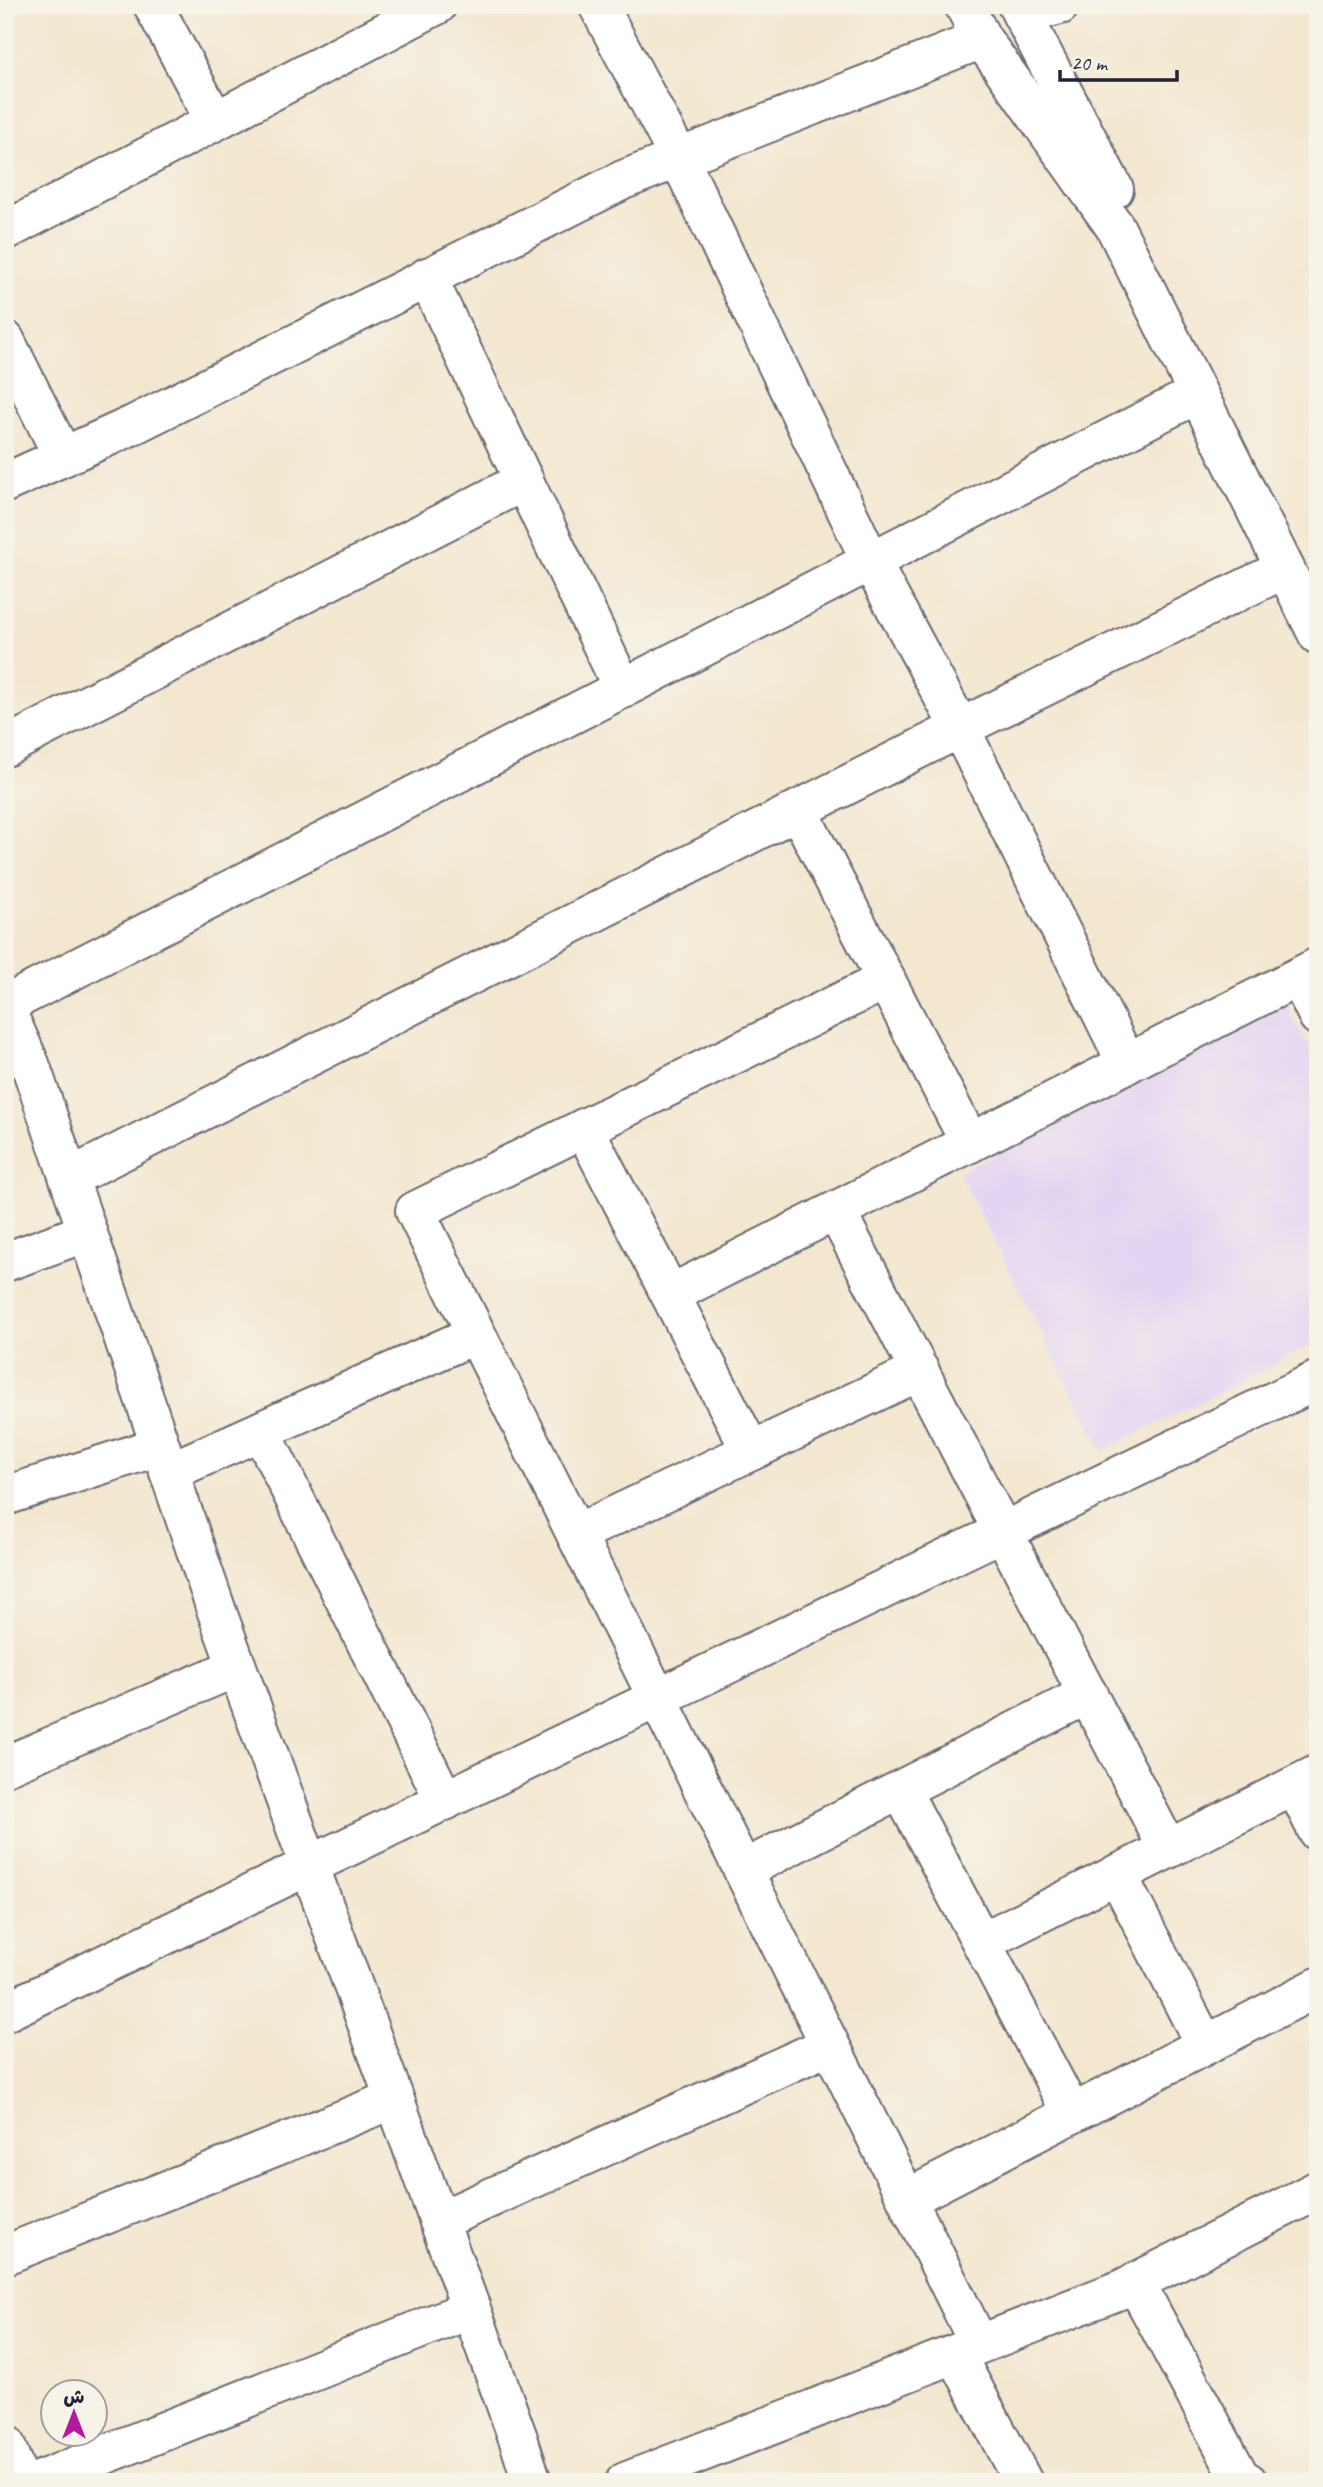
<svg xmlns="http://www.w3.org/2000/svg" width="1323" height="2487" viewBox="0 0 1323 2487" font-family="Caveat,'Playpen Sans Arabic',sans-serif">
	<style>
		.built { fill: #e2d4f3 }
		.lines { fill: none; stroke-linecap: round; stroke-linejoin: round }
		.minor-casing { stroke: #6b676f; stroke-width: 42 }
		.tertiary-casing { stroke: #6b676f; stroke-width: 42 }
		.minor { stroke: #fff; stroke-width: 38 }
		.tertiary { stroke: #fff; stroke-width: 38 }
	</style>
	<rect width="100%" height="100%" fill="#f7f3e8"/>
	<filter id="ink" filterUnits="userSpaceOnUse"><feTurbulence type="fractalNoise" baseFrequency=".0143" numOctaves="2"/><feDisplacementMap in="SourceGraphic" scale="14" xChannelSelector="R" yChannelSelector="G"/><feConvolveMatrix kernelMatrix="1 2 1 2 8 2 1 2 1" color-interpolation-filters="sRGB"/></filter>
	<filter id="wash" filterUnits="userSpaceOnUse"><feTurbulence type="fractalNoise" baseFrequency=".00686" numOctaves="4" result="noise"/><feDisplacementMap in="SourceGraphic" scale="28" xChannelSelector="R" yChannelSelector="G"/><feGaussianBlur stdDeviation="1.57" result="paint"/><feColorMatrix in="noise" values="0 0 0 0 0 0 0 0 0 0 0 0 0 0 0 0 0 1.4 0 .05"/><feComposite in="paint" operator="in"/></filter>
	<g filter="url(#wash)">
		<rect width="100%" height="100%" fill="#f3e7cf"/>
		<path class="built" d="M1287,1006l31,58v278l-215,109 -144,-278z"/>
	</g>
	<g filter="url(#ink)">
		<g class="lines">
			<defs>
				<g id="minor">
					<path d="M153,5l62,116"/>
					<path d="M598,5l81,153 192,404 89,166 167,336"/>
					<path d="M1022,15l38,-10"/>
					<path d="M5,231l432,-226"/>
					<path d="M427,277l196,412"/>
					<path d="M5,340l58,117"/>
					<path d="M5,483l128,-58 490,-245 359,-141"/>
					<path d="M5,747l519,-266"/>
					<path d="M798,810l172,333"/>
					<path d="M1299,977l19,39"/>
					<path d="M886,980l-471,231 564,1133"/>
					<path d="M5,1005l1192,-611"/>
					<path d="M584,1128l167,323"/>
					<path d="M69,1178l891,-450 324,-159"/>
					<path d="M836,1211l332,638"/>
					<path d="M5,1262l82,-30"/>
					<path d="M671,1294l647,-327"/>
					<path d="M261,1431l184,370"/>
					<path d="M169,1472l307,-138"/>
					<path d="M5,1496l155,-50"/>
					<path d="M576,1534l344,-163"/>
					<path d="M5,1766l232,-99"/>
					<path d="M1295,1786l23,46"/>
					<path d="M901,1790l171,324"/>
					<path d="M743,1870l345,-176"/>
					<path d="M1117,1874l88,171"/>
					<path d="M982,1942l336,-168"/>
					<path d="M5,2012l1313,-632"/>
					<path d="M907,2199l411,-212"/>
					<path d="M439,2221l391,-176"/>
					<path d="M5,2255l389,-156"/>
					<path d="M1135,2282l105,195 8,5"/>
					<path d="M956,2355l67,127"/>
					<path d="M5,2444l15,38"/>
					<path d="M36,2482l435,-173"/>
					<path d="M625,2482l497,-193 196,-99"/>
				</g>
				<g id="tertiary">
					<path d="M964,5l18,34 133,188 203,408"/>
					<path d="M1017,5l97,184"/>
					<path d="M5,1008l25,56 187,548 301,826 14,44"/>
				</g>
			</defs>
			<use href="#minor" class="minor-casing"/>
			<use href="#tertiary" class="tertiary-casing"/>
			<use href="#minor" class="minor"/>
			<use href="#tertiary" class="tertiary"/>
		</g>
	</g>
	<rect width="1323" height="2487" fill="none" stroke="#f7f3e8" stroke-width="28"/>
	<g transform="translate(74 2413)"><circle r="33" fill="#f7f3e8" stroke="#a29fa3" stroke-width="2"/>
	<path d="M0-5L12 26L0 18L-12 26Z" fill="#b5179e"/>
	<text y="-10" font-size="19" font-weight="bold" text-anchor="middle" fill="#22223b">ش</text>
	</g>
	<path d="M1060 70v10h117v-10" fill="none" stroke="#22223b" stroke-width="3.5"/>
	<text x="1071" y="70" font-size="21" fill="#22223b" stroke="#f7f3e8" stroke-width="5" paint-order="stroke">20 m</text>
</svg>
